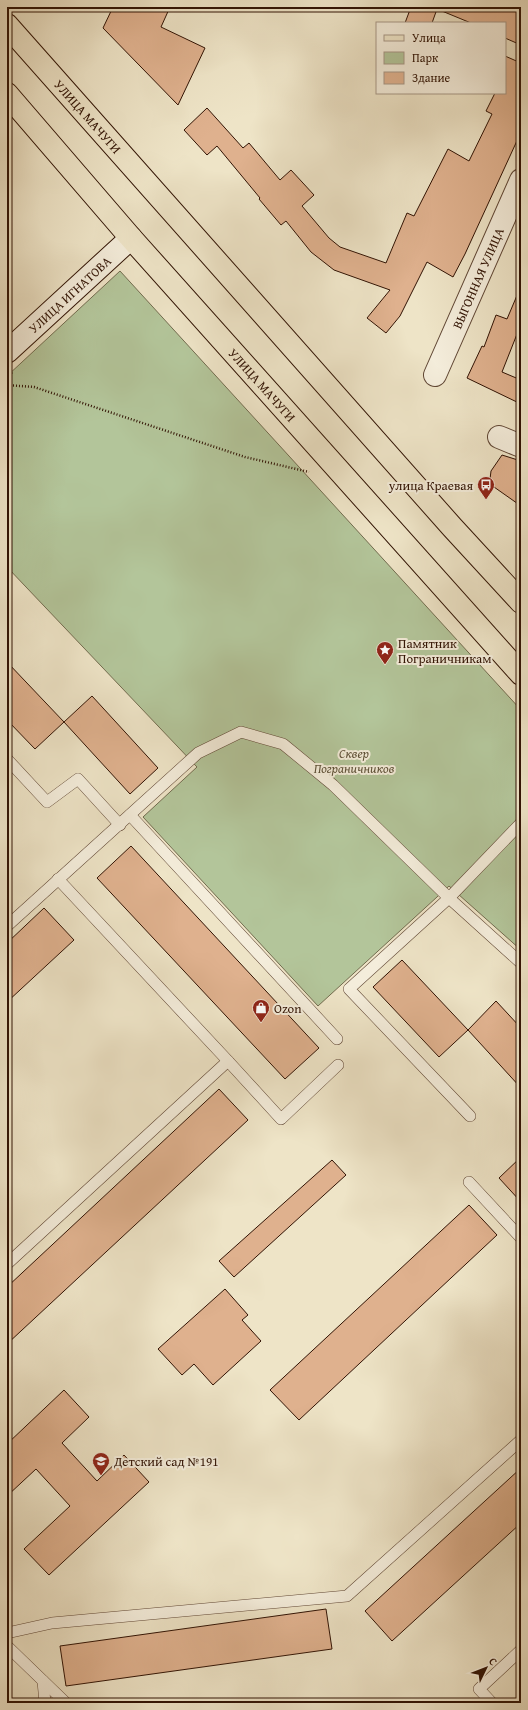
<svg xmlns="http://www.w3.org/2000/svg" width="528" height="1710" viewBox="0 0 528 1710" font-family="'Gentium Book Plus',serif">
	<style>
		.green { fill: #b3c59a; stroke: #726c4f }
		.building { fill: #dfb18e; stroke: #311304 }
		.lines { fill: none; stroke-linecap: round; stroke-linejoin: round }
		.lane-casing { stroke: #604735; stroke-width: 12 }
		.street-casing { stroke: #604735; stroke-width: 24 }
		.secondary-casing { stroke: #311304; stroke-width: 24 }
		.primary-casing { stroke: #311304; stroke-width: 24 }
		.path { stroke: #311304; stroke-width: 2.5; stroke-dasharray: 1 2; stroke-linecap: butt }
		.lane { stroke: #f4eddb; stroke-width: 11 }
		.street { stroke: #f4eddb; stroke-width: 22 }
		.secondary { stroke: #f4eddb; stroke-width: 22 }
		.primary { stroke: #eee4c7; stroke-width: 22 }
		.labels { text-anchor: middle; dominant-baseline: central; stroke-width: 4; stroke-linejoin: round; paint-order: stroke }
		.street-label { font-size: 13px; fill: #311304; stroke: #f4eddb }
		.poi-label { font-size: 13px; fill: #311304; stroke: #f4eddb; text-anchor: start }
		.park-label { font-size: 13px; font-style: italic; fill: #5e5138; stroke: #f4eddb }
	</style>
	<rect width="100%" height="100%" fill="#eee4c7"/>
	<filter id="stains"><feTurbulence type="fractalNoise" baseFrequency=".005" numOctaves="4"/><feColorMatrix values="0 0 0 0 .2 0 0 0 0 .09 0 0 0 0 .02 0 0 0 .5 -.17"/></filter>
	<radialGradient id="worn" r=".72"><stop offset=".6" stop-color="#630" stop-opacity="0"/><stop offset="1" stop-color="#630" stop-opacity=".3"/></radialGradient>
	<path class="green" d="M120,271l401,439v240l-72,-64 -131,120 -175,-189 54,-50 -190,-200v-191z"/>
	<g class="building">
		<path d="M113,7h57l-9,20 44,21 -27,57 -75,-77z"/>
		<path d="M411,7h103l7,3v35l-16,-7v-15h-34l-34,-14 -5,14h-27z"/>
		<path d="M505,56l16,7v69l-56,122 -12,23 -26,-15 -27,54 -14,17 -19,-15 23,-28 -56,-20 -23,-18 -25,-31 -5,4 -22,-26 1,-1 -43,-52 -10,9 -23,-25 23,-22 36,40 6,-5 31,37 11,-10 23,25 -12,11 27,32 11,9 46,16 21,-50 7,3 34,-67 21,12 23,-47 -6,-3 9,-18h10z"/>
		<path d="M521,286v38l-19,48 19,8v24l-54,-26 15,-32 2,1 12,-32 11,4z"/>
		<path d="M502,455l19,6v45l-27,-19 -4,-8 1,-8z"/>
		<path d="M7,662l57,60 -29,27 -28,-29z"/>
		<path d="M92,696l66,72 -28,26 -66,-72z"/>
		<path d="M131,846l188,202 -34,31 -188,-201z"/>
		<path d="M44,908l30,32 -67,62v-59z"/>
		<path d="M402,960l66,70 -29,27 -66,-70z"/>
		<path d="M496,1001l25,27v60l-53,-58z"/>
		<path d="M219,1089l29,31 -241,224v-57z"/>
		<path d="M521,1157v45l-22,-24z"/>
		<path d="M332,1160l14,15 -112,102 -15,-16z"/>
		<path d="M469,1205l28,30 -198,185 -29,-30z"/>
		<path d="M225,1289l23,26 -6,5 19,21 -48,44 -19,-21 -12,11 -24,-26z"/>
		<path d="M64,1390l25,27 -27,26 35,38 27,-26 25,27 -100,93 -25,-26 46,-43 -34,-37 -29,27v-52z"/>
		<path d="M521,1468v55l-129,118 -27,-30z"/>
		<path d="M326,1609l6,40 -266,37 -6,-40z"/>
	</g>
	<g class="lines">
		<defs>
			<g id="lane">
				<path d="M7,759l40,43 31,-23 42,46"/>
				<path d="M130,815l207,224"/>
				<path d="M7,926l191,-173 43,-21 42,12 50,41 116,113 72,-75"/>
				<path d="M228,1061l53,58 57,-54"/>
				<path d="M470,1116l-121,-127 100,-91 72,65"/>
				<path d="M469,1182l52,56"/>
				<path d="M7,1264l221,-203 -170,-182"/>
				<path d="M7,1633l45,-10 295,-27 174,-156"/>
				<path d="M7,1646l59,57"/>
				<path d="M43,1681l2,22"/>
				<path d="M492,1703l-13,-14 42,-39"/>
			</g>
			<g id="street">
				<path id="s1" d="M435,375l86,-195"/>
				<path d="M499,437l22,9"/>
			</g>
			<g id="secondary">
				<path id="s2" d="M7,352l124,-114"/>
			</g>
			<g id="primary">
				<path id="s3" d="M7,25l445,502 69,75"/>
				<path id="s4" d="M7,94l124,144 390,436"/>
			</g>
		</defs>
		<use href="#lane" class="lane-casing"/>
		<use href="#street" class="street-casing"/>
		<use href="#secondary" class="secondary-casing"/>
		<use href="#primary" class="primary-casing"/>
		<g class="path">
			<path d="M7,377l5,-5"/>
			<path d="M7,385l27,2 211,70 64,15"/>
		</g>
		<use href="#lane" class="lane"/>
		<use href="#street" class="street"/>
		<use href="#secondary" class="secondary"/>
		<use href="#primary" class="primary"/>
	</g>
	<defs>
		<symbol id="bus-pin" viewBox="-11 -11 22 30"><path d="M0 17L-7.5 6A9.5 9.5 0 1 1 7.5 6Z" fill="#8f2418" stroke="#f4eddb"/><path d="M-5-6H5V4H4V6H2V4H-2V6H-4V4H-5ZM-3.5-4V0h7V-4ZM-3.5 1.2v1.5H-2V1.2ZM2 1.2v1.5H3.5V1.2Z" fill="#fff"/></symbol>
		<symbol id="sight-pin" viewBox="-11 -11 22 30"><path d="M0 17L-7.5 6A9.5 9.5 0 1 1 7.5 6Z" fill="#8f2418" stroke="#f4eddb"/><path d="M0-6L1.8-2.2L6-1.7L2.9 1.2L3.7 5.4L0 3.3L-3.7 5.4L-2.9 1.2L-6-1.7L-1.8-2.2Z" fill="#fff"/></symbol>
		<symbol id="shop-pin" viewBox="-11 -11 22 30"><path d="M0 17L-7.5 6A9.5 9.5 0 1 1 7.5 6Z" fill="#8f2418" stroke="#f4eddb"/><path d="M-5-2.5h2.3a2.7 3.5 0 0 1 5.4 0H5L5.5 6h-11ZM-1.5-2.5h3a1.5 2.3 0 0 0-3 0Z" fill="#fff"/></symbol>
		<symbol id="school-pin" viewBox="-11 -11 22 30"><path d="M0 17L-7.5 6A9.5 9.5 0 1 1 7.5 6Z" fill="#8f2418" stroke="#f4eddb"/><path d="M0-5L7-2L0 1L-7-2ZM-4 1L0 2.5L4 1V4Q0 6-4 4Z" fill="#fff"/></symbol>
	</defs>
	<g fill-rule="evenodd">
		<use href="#bus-pin" x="476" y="475" width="20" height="27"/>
		<use href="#sight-pin" x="375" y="640" width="20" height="27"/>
		<use href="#shop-pin" x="251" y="998" width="20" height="27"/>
		<use href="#school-pin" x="91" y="1451" width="20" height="27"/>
	</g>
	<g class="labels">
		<g class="street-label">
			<text stroke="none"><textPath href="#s3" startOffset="122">УЛИЦА МАЧУГИ</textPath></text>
			<text stroke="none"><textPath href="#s1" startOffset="106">ВЫГОННАЯ УЛИЦА</textPath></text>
			<text stroke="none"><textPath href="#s2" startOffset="85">УЛИЦА ИГНАТОВА</textPath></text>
			<text stroke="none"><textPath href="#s4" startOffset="387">УЛИЦА МАЧУГИ</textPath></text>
		</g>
		<g class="poi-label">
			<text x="473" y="485" text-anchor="end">улица Краевая</text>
			<text x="398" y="643">Памятник<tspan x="398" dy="15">Пограничникам</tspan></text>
			<text x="274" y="1008">Ozon</text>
			<text x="114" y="1461">Детский сад №191</text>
		</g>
		<g class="park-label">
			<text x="354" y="753">Сквер<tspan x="354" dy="15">Пограничников</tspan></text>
		</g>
	</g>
	<rect width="528" height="1710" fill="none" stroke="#eee4c7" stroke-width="24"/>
	<rect x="8" y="8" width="512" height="1694" fill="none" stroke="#311304" stroke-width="2"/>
	<rect x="12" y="12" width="504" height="1686" fill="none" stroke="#311304"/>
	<rect x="376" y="22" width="130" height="72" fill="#f4eddb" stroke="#a69685"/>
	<rect x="384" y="35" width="20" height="6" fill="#eee4c7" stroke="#a69685"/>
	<text x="412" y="42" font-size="12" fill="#311304">Улица</text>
	<rect x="384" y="52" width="20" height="12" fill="#b3c59a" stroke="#a69685"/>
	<text x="412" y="62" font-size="12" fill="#311304">Парк</text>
	<rect x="384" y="72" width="20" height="12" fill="#dfb18e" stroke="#a69685"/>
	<text x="412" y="82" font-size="12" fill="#311304">Здание</text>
	<g transform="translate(486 1668) rotate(47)" stroke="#f4eddb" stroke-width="3" paint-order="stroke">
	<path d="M0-3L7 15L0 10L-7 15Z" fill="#311304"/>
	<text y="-6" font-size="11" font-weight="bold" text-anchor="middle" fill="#311304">С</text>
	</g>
	<rect width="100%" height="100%" filter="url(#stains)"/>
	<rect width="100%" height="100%" fill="url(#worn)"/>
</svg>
